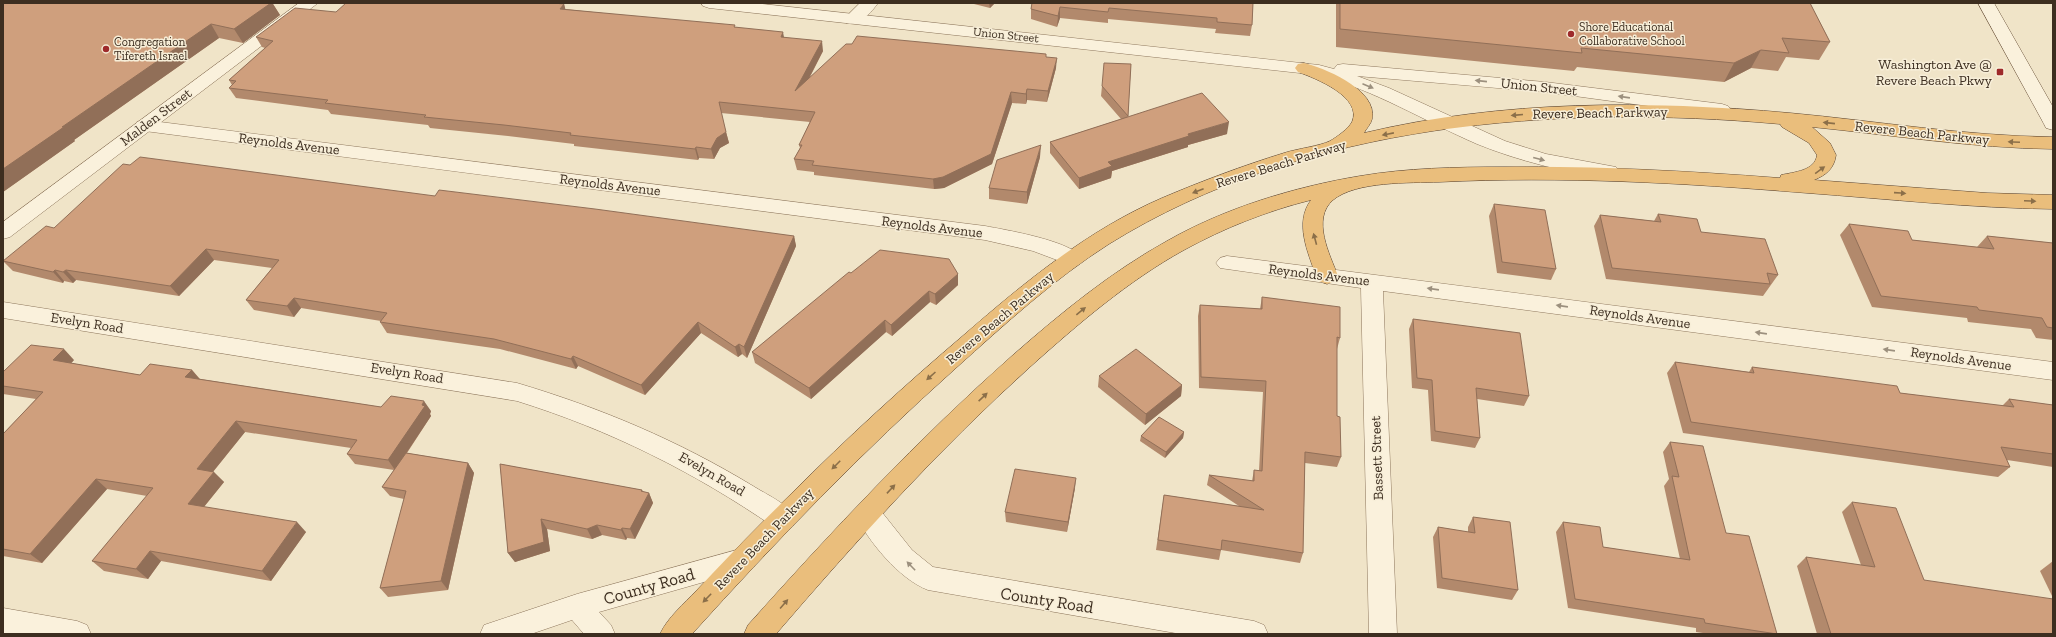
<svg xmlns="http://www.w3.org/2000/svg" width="2056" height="637" viewBox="0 0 2056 637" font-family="'Zilla Slab',serif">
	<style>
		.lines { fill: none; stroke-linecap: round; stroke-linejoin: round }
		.minor-casing { stroke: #8d765c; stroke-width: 1 }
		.tertiary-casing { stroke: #8d765c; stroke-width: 1 }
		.secondary-casing { stroke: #6f573f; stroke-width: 1 }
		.trunk-casing { stroke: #5b4430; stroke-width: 1 }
		.minor { fill: #faf1dc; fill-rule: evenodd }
		.tertiary { fill: #faf1dc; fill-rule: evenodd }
		.secondary { fill: #faf1dc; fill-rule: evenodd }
		.trunk { fill: #eabe7c; fill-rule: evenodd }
		.wall { fill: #b2896c }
		.shaded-wall { fill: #916f58 }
		.building { fill: #cf9f7d; stroke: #916f58 }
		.oneway { fill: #9c907e }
		.oneway2 { fill: #8b6f49 }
		.poi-dot { fill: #9e2a2b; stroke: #f7eed8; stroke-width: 1.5 }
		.labels { text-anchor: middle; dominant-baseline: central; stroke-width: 3; stroke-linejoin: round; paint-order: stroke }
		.far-poi-label { font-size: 12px; fill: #3d2e20; stroke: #f7eed8; text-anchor: start }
		.far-street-label { font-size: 12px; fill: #3d2e20; stroke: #f7eed8 }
		.poi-label { font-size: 14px; fill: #3d2e20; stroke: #f7eed8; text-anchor: end }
		.street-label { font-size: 14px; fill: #3d2e20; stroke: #f7eed8 }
		.near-street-label { font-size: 17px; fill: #3d2e20; stroke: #f7eed8 }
	</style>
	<rect width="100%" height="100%" fill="#f0e4c8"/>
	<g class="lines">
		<defs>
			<g id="minor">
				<path d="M860,3h18c-7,10 -19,23 -32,20l-2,-4z"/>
				<path d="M144,120l841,106c21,4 88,15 98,33l-3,5 -7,2 -40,-15 -48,-11 -848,-110 -2,-4 2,-4z"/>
				<path d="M1227,256l826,106v18l-670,-89 14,343h-28l-8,-346 -141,-20 -4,-5 4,-5z"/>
				<path d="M3,302l514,81c84,25 162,58 236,103 14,9 36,18 43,33l-4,8 -9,3 -9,-3c-80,-55 -164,-97 -257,-126l-514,-83z"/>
				<path d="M868,503l9,3 35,44 21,17 321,54 10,4 4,9h-87l-253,-44c-29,-11 -60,-49 -73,-76l4,-8z"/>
				<path d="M744,548l9,4 4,8 -4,8 -154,44 12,13 4,9h-31l-12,-14 -41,14h-51l4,-9 93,-31z"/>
				<path d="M3,608l74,13 10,4 4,9h-88z"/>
			</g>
			<g id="tertiary">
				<path d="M299,3h19l-308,234 -7,2v-17z"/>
				<path d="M701,3h53l565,62 15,4 3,-4 6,-1 202,18 177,22 6,2 3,4 -3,4 -6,2 -177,-24 -188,-16 32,12 116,53 41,13 70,13 3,5 -3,5 -7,1c-45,-6 -90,-17 -132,-34 -53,-23 -102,-54 -159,-69l-609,-67 -6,-2z"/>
			</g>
			<path id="secondary" d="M1978,3h16l59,104v23l-7,-2 -2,-4z"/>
			<path id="trunk" d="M1304,63c21,5 74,27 68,56 -1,5 -6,10 -8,14 138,-33 285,-33 426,-20 87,8 175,23 263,24v12c-81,-1 -161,-14 -241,-22l18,16 6,12c-2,14 -10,20 -22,25l173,13 66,2v14c-82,-1 -164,-10 -246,-16 -123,-10 -245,-17 -368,-11 -29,1 -83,-1 -106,18 -22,19 -3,55 5,76l-3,5 -8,3 -8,-3 -3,-5c-8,-24 -22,-53 -5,-76 -44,11 -87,28 -127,50 -56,31 -106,74 -154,117 -91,82 -174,174 -254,267h-32l4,-9c84,-94 170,-186 265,-270 48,-42 98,-83 154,-114 58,-33 127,-54 193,-65 47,-8 96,-9 144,-9 92,-1 184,4 276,11l1,-3c13,-3 34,-4 36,-20l-8,-12 -27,-16 -2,-3c-223,-20 -475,-2 -671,120 -55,35 -104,80 -153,124 -93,83 -180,173 -264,266h-32c8,-17 24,-30 37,-44 31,-33 62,-65 94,-96 56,-56 114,-109 174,-160 60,-52 123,-104 197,-136 40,-17 80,-32 122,-45 12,-4 36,-7 46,-12 7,-4 18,-12 22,-19 11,-25 -37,-44 -54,-50l-3,-4 3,-4z"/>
		</defs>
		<use href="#minor" class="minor-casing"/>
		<use href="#tertiary" class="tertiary-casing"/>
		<use href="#secondary" class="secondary-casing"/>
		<use href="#trunk" class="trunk-casing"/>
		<use href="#minor" class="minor"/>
		<use href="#tertiary" class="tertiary"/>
		<use href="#secondary" class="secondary"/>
		<use href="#trunk" class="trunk"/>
	</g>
	<g class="wall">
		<path d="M3,3h272l-2,1 7,11 -37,28 -24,-5 -145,102 1,1 -72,51z"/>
		<path d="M970,3h25l-5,5z"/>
		<path d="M1032,3h221l-1,22 -2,11 -35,-3 1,-4 -108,-10v4l-48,-5 -3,9 -26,-8v-10z"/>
		<path d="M1336,3h474l20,39 -11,18 -33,-3 -8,14 -27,-3 -27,14 -147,-15 -3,4 -238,-24z"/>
		<path d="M564,4l1,5 170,18 49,10 39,14 -13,26 236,-20 10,11 -9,34 -20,-2 -1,4 -14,-1 -20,61 -48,24 -10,1 -120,-14v-3l-17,-2 -3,-11 6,-11 -1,-3 11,-23 -89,-9 8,30 -9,5 -6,11 -15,-1 -1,2 -124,-14v-2l-66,-8 -78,-8 -2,-3 -97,-11 -3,-4 -92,-12 -7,-10 3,-3 -3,-5 36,-32 -3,-1 -6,-10 80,-25z"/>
		<path d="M1131,64l-3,53 99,17 -39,11v2l-76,24 -1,7 -32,11 -29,-36v-11l71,-23 -20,-23 1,-10z"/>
		<path d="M1040,157l-13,47 -38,-5v-11z"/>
		<path d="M435,196l359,40 2,10 -49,112 -5,-4 -4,3 -37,-24 -56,62 -67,-29 -2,3 -76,-20 -113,-16 -7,-11 1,-1 -80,-13 -7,9 -40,-7 -8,-10 26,-32 -58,-8 -35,36 -103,-16 -3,3 -9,-2 -1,2 -50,-12 -10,-10 51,-33z"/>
		<path d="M1494,204l62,65 -5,11 -54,-7 -8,-57z"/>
		<path d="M1658,214l43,18 77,43 -15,21 -157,-17 -12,-53 6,-11 54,6z"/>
		<path d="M1849,224l63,16 65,7 10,-11 66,7v97l-17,-2 -5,-9 -63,-7 -1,-4 -95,-11 -32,-72z"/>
		<path d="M851,273l107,1v11l-22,20 -6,-3 -38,34 -6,-4 -75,67 -56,-36 -3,-11z"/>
		<path d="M1262,297l78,41 -3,11v67l4,41 -4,10 -32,-4 -2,90 -3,10 -79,-13 -2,10 -63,-10 8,-55 75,11 -32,-21 2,-10 43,6 2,-11 5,1 4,-79 -64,-4 -1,-72 2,-11 60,4z"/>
		<path d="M1413,319l116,77 -5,10 -47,-7 3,39 -5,10 -44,-7 -3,-51 -16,-2 -3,-59z"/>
		<path d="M74,360l-3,3 69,12 52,-5 8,9 181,28 50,4 -1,3 1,2 -24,37 61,10 6,10 -26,117 -60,7 -8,-9 24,-89 -14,-3 -8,-9 12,-17 -39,-6 -8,-10 4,-6 -106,-16 -32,40 11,10 -20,25 102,25 -35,49 -110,-20 -13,18 -44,-8 -12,-10 55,-65 -40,-7 -65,74 -39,-7v-122l33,-35 -33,-5v-22z"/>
		<path d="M1675,362l74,10 3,-5 148,26 102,13 7,-7 44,6v62l-46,-7 3,7 -12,10 -315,-44 -16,-60z"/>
		<path d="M1099,376l83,9 -1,11 -36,29 -47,-38z"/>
		<path d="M1184,432l-1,6 -18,20 -25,-17 1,-5z"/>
		<path d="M1670,442l56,91 51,101h-67l-14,-2v-4l-128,-20 -12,-76 7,-10 40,25 77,12 -16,-73 5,-7 -6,-27z"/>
		<path d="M500,464l142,26 1,2 6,1 4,10 -18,36 -8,-1 -1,2 -24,-5 -10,4 -45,-10 3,22 -35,11 -7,-9z"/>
		<path d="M1075,488l-8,44 -61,-10 -1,-10z"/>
		<path d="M1852,502l72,78 129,54h-236l-20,-68 9,-9 55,8 -19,-53z"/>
		<path d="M1473,517l45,73 -6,10 -75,-12 -4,-51 5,-10 30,5v-5z"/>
		<path d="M2053,561v37l-13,-27z"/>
	</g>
	<g class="shaded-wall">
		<path d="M255,3h20l-2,1 7,11 -37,28 -9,-14z"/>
		<path d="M989,3h6l-5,5z"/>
		<path d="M564,4l3,11 -7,-6z"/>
		<path d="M1060,7v11l-3,9 1,-11z"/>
		<path d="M211,24l8,14 -145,102 1,1 -72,51v-23l59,-42z"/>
		<path d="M783,32l2,11 -4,-6z"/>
		<path d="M822,41l1,10 -26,50 -2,-10z"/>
		<path d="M1761,50l-10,18 -27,14 10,-19z"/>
		<path d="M1057,58l-1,10 -9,34 1,-11z"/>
		<path d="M1027,89v11l-1,4v-10z"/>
		<path d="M1011,92l1,11 -20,61 -48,24 -10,1 -1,-10z"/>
		<path d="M1229,122l-2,12 -39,11v2l-76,24 -1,7 -32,11v-11l29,-16 80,-28z"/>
		<path d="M726,132l3,11 -9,5 -6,11 -3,-10 6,-11z"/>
		<path d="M1041,145l-1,12 -13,47v-12z"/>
		<path d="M696,147l3,11 -1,2 -3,-11z"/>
		<path d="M794,236l2,10 -49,112 -3,-11z"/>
		<path d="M206,249l8,11 -35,36 -9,-10z"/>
		<path d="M55,270l9,11 -1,2 -10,-11z"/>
		<path d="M66,270l10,10 -3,3 -10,-11z"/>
		<path d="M958,274v11l-22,20 -1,-11z"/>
		<path d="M929,291l1,11 -38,34 -1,-11z"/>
		<path d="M294,298l7,10 -7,9 -7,-11z"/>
		<path d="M885,320l1,12 -75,67 -2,-11z"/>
		<path d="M698,322l3,11 -56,62 -4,-10z"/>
		<path d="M739,344l3,10 -4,3 -3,-10z"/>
		<path d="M64,349l10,11 -10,11 -11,-11z"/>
		<path d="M573,356l5,10 -2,3 -5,-10z"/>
		<path d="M192,370l9,11 -16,-4z"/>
		<path d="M1182,385l-1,11 -36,29 1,-11z"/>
		<path d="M424,401l7,10 -1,3 1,2 -36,54 -7,-10z"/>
		<path d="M236,421l9,11 -38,47 -10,-10z"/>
		<path d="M1184,432l-1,6 -18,20 1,-6z"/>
		<path d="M468,463l6,10 -26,117 -7,-9z"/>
		<path d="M214,472l10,10 -26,32 -10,-10z"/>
		<path d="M1076,478l-1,10 -8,44 1,-10z"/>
		<path d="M96,479l11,10 -65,74 -12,-9z"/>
		<path d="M642,490l4,8 3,-5 4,10 -18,36 -5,-10z"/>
		<path d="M541,519l6,10 3,22 -35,11 -7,-9z"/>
		<path d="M297,522l9,10 -35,49 -9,-10z"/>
		<path d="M597,525l5,10 -10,4 -5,-10z"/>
		<path d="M622,528l5,10 -1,2 -5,-10z"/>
		<path d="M150,551l11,10 -13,18 -12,-10z"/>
	</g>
	<g class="building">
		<path d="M3,3h268l-37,26 -23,-5 -149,103h2l-61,42z"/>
		<path d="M346,3h207l11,1 -4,5 175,16 -1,2 49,5 -2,5 41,4 -27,50 51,-47h6l5,-8 189,18v3l11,1 -9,33 -21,-2 -1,5 -15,-2 -20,62 -48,23 -10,2 -121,-14 2,-4 -20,-2 8,-14h-3l16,-33 -96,-10 7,30 -9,6 -6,11 -15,-2 -1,2 -125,-14 1,-2 -67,-8 -80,-8 2,-2 -101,-12 3,-3 -99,-12 7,-7 -7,-1 44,-39 -17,-4 39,-29 41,4z"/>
		<path d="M1032,3h221l-1,22 -35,-3v-4l-108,-10 -1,4 -48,-5 -2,9 -27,-7z"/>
		<path d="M1340,3h470l20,39 -48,-4 7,15 -28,-3 -27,13 -153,-15 1,5 -242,-24z"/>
		<path d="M1104,63l27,1 -3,52 -26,-30z"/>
		<path d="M1202,93l27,29 -41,12 1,2 -81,26 4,4 -33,12 -29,-36z"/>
		<path d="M1041,145l-14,47 -38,-4 8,-28z"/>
		<path d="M140,157l295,39 4,-6 156,19 199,27 -50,111 -5,-3 -4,3 -37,-25 -57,63 -68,-29 -2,3 -77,-20 -114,-17 7,-9 -93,-15 -7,8 -41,-6 33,-40 -73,-11 -36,37 -104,-16 -3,2 -8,-2 -2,2 -50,-11 43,-35 8,2 69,-64 7,1z"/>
		<path d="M1494,204l51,6 11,59 -54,-7z"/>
		<path d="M1658,214l39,5 4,13 64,7 13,36 -11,-2 3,11 -158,-16 -12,-53 61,7z"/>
		<path d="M1849,224l59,7 4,9 82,9 -7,-13 66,7v85l-6,-1 -5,-9 -63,-8 -2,-3 -96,-11z"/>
		<path d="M880,250l69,9 9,15 -23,20 -6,-3 -38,34 -6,-5 -76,68 -57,-36 97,-80 2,1z"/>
		<path d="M1262,297l78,10v31l-3,-1v79l3,1 1,40 -36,-5 -2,101 -81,-13 -1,10 -63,-10 6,-45 100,15 -55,-35 45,6v-11l8,1 4,-90 -65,-4 -1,-72 62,4z"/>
		<path d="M1413,319l107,14 9,63 -53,-8 4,50 -45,-7 -3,-51 -15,-2z"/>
		<path d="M31,345l33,4 -11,11 87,15 10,-11 42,6 -7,7 196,30 10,-11 33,5 -2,4 3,1 -37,54 -41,-6 10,-14 -121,-19 -39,48 17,3 -26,32 109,18 -35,49 -112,-20 -14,18 -44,-8 61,-73 -57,-9 -66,75 -27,-5v-115l40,-42 -40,-6v-14z"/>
		<path d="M1136,349l46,36 -36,29 -47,-38z"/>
		<path d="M1675,362l79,11 -2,-6 145,19 3,7 114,14 -5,-8 44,6v49l-52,-7 9,20 -319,-45z"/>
		<path d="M1159,417l25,15 -18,20 -25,-16z"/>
		<path d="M1670,442l33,4 23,87 23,3 28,98 -72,-11 -1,-4 -129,-20 -12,-77 37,5 3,20 87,13 -18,-84 7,1z"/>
		<path d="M406,453l62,10 -27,118 -61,7 26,-97 -24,-4z"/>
		<path d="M500,464l142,26 -1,1 8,2 -19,36 -8,-1 -1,2 -24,-5 -10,4 -46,-10 3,23 -36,11z"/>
		<path d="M1015,469l61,9 -8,44 -63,-10z"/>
		<path d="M1852,502l44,6 28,72 129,19v35h-222l-25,-77 69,10z"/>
		<path d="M1473,517l37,5 8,68 -76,-12 -4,-51 37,6z"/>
	</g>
	<defs><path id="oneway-solid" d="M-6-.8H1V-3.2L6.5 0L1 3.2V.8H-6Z"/></defs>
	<g class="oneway">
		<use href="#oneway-solid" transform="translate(1481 81) rotate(-174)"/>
		<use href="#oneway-solid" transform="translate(1368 86) rotate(23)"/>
		<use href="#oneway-solid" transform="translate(1624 97) rotate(-172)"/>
		<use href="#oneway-solid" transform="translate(1539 159) rotate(15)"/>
		<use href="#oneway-solid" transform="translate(1433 289) rotate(-172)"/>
		<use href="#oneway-solid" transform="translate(1562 306) rotate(-172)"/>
		<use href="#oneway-solid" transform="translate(1761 333) rotate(-172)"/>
		<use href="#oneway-solid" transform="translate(1889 350) rotate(-172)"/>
		<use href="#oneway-solid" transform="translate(911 566) rotate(-134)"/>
	</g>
	<g class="oneway2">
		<use href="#oneway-solid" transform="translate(1517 115) rotate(175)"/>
		<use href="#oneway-solid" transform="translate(1829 123) rotate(-174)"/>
		<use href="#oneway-solid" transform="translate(1388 134) rotate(169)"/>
		<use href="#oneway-solid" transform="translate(2014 142) rotate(-177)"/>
		<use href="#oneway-solid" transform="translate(1820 170) rotate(-36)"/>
		<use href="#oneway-solid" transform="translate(1198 191) rotate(159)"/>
		<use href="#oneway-solid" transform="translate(1900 193) rotate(4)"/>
		<use href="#oneway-solid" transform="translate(2030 201) rotate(2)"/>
		<use href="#oneway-solid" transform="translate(1315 239) rotate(-105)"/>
		<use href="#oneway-solid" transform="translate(1081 311) rotate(-39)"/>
		<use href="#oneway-solid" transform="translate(931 376) rotate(138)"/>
		<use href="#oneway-solid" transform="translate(983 397) rotate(-43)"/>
		<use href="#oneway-solid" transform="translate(836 465) rotate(135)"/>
		<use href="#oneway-solid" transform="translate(891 489) rotate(-47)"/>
		<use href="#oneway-solid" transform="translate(707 598) rotate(134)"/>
		<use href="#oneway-solid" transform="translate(784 604) rotate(-49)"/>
	</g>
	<g class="poi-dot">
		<circle cx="1571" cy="34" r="4"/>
		<circle cx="106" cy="49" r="4"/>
		<rect x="1996" y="68" width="8" height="8" rx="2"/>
	</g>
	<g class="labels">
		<g class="far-poi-label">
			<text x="1579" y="27">Shore Educational<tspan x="1579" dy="14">Collaborative School</tspan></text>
			<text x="114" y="42">Congregation<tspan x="114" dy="14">Tifereth Israel</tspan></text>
		</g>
		<g class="far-street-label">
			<text transform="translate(1006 35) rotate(6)">Union Street</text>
		</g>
		<g class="poi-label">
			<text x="1992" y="64">Washington Ave @<tspan x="1992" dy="16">Revere Beach Pkwy</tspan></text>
		</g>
		<g class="street-label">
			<text transform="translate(1539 87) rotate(6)">Union Street</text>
			<text transform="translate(1600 113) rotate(-1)">Revere Beach Parkway</text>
			<text transform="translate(156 117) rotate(-37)">Malden Street</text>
			<text transform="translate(1922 133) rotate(6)">Revere Beach Parkway</text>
			<text transform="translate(289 144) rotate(7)">Reynolds Avenue</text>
			<text transform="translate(1281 164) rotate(-17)">Revere Beach Parkway</text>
			<text transform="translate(610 185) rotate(7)">Reynolds Avenue</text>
			<text transform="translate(932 227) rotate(7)">Reynolds Avenue</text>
			<text transform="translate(1319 275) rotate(7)">Reynolds Avenue</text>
			<text transform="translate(1640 317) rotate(8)">Reynolds Avenue</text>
			<text transform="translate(1000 318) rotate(-40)">Revere Beach Parkway</text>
			<text transform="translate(87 323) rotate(9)">Evelyn Road</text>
			<text transform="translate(1961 359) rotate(8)">Reynolds Avenue</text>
			<text transform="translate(407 373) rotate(9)">Evelyn Road</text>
			<text transform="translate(1377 458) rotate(-92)">Bassett Street</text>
			<text transform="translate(712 474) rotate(30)">Evelyn Road</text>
			<text transform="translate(764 539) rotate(-46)">Revere Beach Parkway</text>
		</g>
		<g class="near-street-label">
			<text transform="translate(649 586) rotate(-16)">County Road</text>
			<text transform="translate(1047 600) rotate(9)">County Road</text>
		</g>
	</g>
	<rect width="2056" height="637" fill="none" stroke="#3d2e20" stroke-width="8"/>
</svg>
